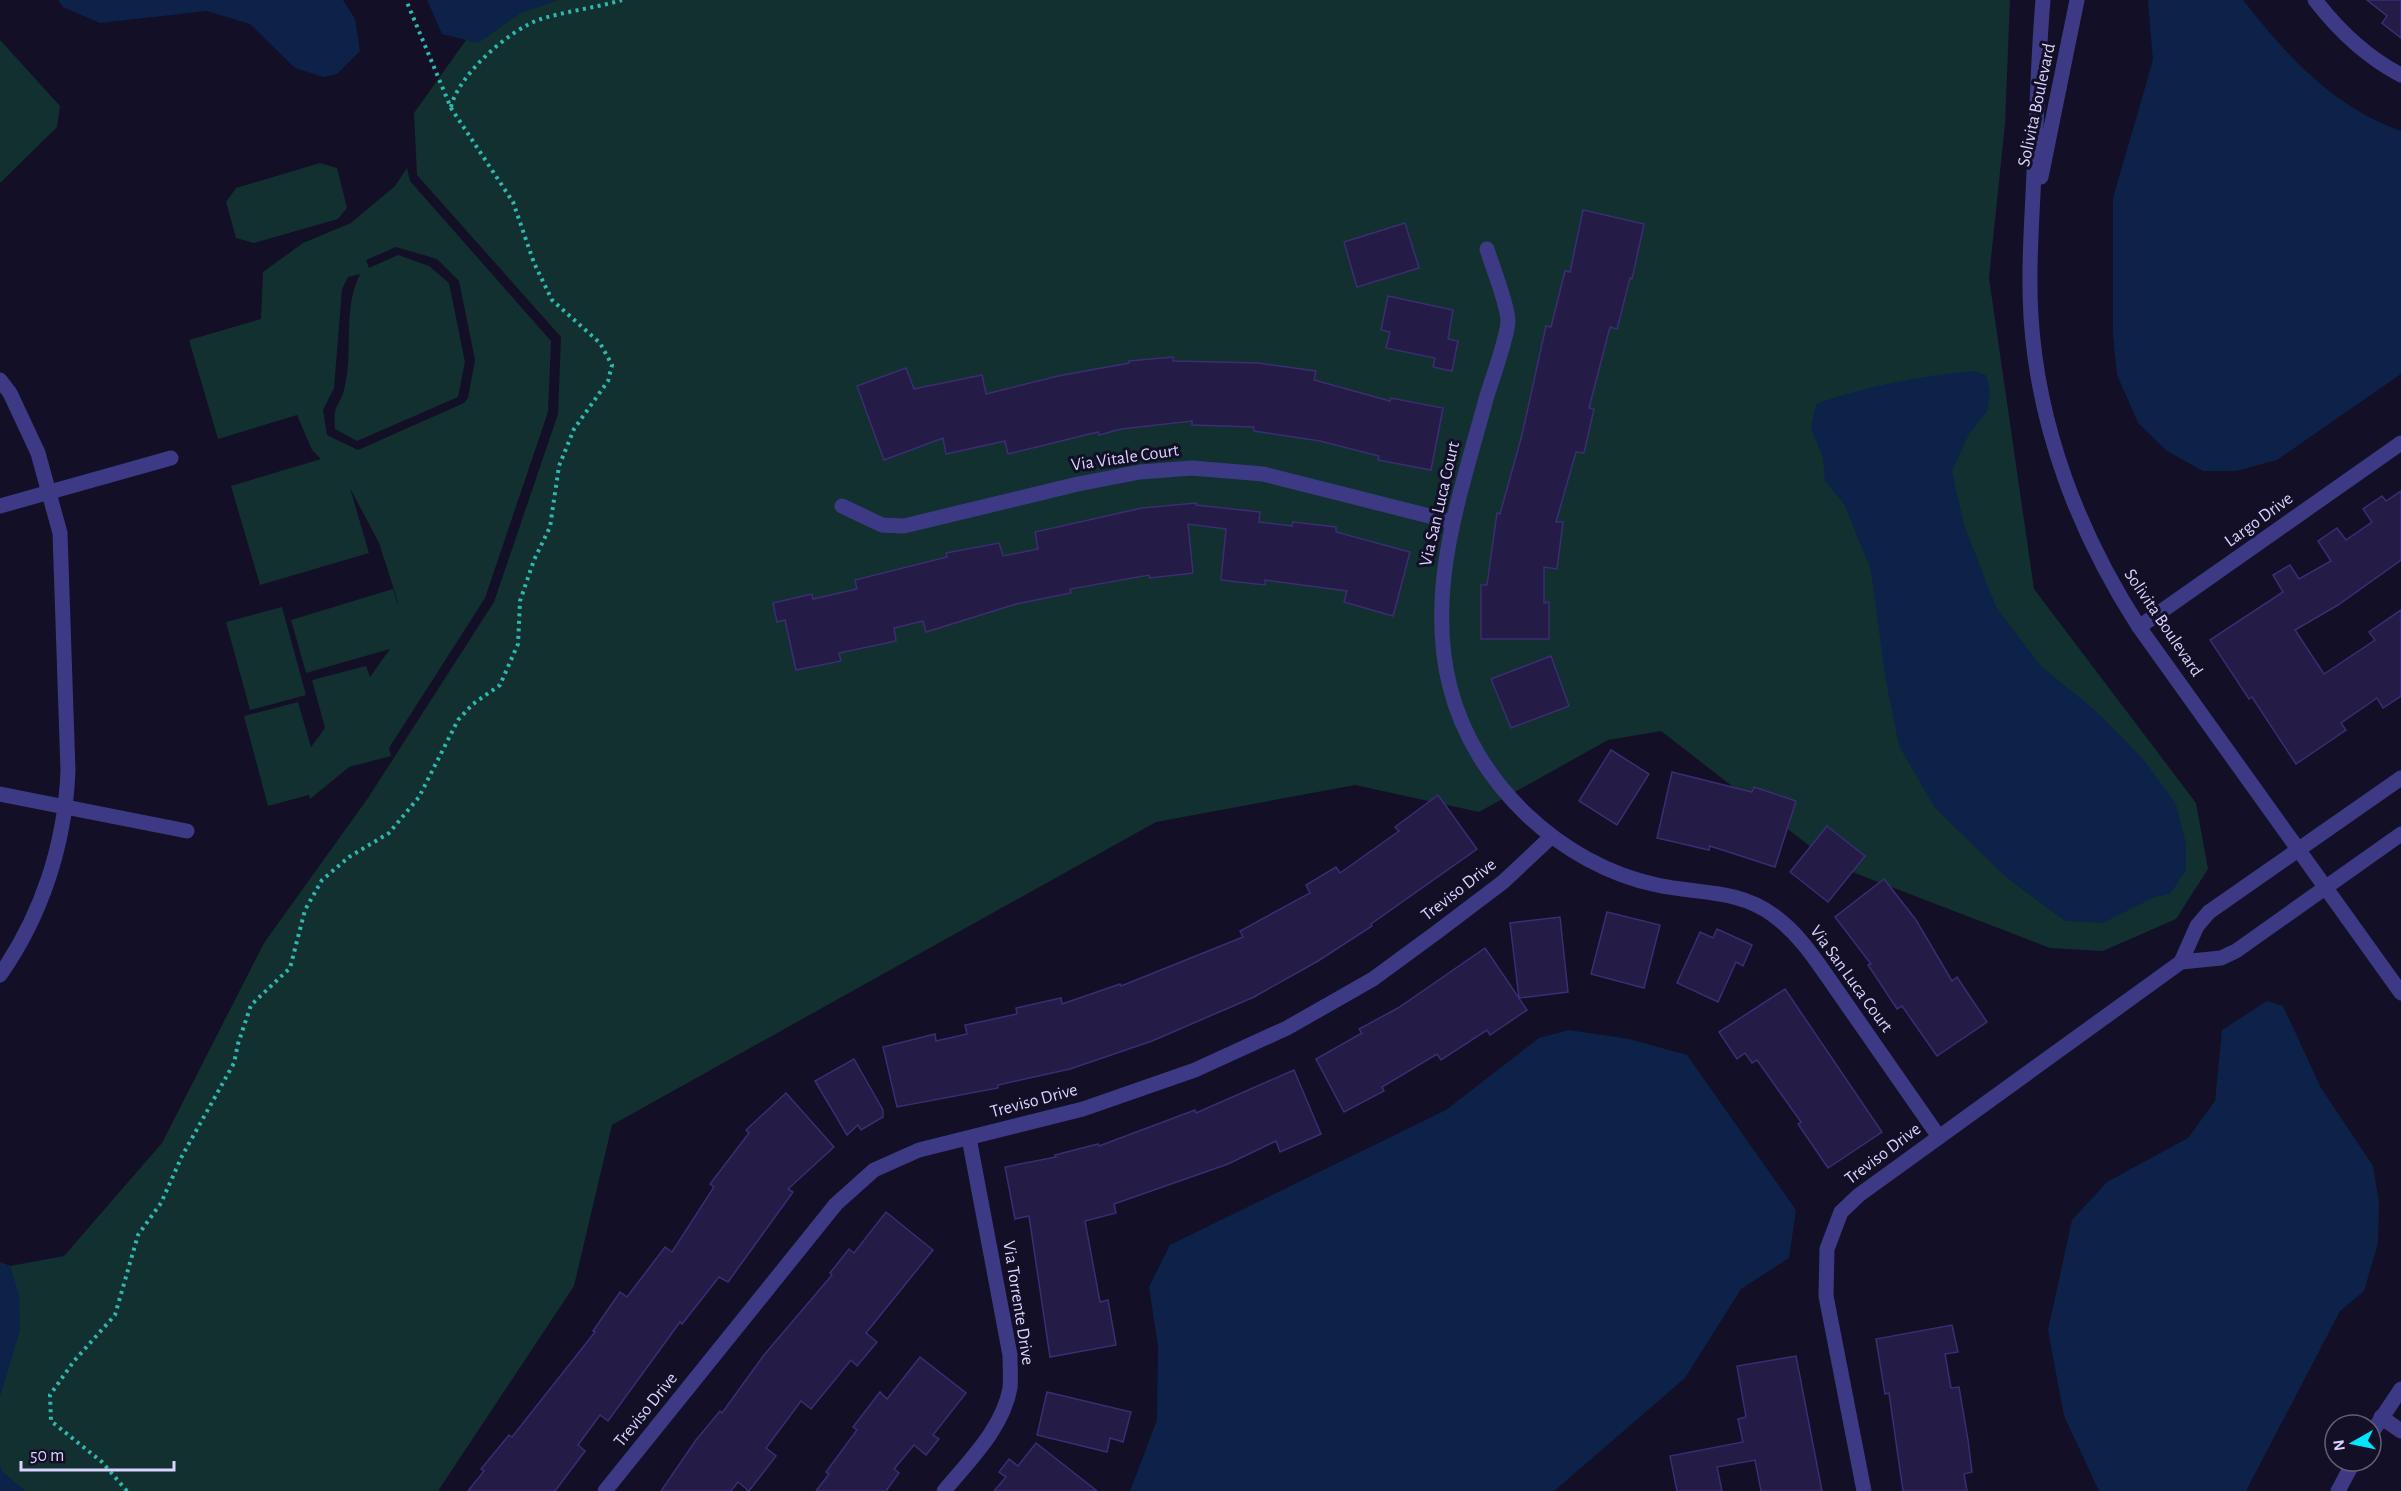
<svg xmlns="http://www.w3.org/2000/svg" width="2401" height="1491" viewBox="0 0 2401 1491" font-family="'Alegreya Sans',sans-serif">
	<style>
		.green { fill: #12302f; fill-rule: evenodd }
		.water { fill: #0c2248 }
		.building { fill: #241b47; stroke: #3b2d73; stroke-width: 1.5 }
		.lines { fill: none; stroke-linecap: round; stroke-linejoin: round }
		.path { stroke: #2fb8b0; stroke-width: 4; stroke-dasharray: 3 4.5; stroke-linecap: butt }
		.minor { stroke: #3d3a85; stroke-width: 15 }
		.labels { text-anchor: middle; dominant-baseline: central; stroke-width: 6; stroke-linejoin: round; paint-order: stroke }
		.street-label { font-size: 18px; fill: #d9d4ff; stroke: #130f26 }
	</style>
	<rect width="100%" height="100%" fill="#130f26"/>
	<g class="green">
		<path d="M539,0h1471l-5,124 -16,154 45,311 162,214 12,66 -32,50 -73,32 -53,-3 -216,-83 -173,-134 -53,9 -129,72 -124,-27 -199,37 -544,303 -38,161 -136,205h-438v-229l10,4 54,-10 98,-113 102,-200 104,-145 126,-196 64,-188 3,-77 -144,-162 -3,-62 52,-73 61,-36z"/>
		<path d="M0,40l60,66 -3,21 -57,56z"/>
		<path d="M320,163l17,5 10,40 -9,11 -84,24 -18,-5 -10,-36 10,-14z"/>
		<path d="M407,168l3,13 141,160 -3,71 -63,186 -96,150 2,8 -42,11 -39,32 -1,-4 -41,11 -24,-90 54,-14 13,45 14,-19 -13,-48 54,-14 4,11 20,-28 -84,24 -15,-53 102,-31 5,15v-2l-19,-59 -29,-55 19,65 -109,32 -29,-99 90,-27 -9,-9 -15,-35 -79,24 -29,-99 72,-21 2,-47 40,-29 48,-20 44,-37zM396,247l41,12 22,22 16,79 -7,38 -4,5 -106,47 -31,-15 -4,-25 11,-22 8,-99 6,-12 12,-3c-18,36 -6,78 -16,116 -6,20 -11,13 -9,39l22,12 101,-44 7,-35 -16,-79 -20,-17 -31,-11 -29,13 -3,-8z"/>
		<path d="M282,607l24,88 -56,15 -24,-88z"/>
	</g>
	<g class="water">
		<path d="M58,0h285l12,19 5,32 -23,23 -14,3 -28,-9 -45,-44 -43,-13 -107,12 -37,-16z"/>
		<path d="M427,0h132l-38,13 -43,30 -36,-9z"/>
		<path d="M2148,0h95c44,56 89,106 158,131v243l-124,86 -41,11h-33l-36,-20 -29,-28 -21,-48 -4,-40v-137l40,-138z"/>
		<path d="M1973,371l13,4 4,17 -2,18 -19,24 -17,37 12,54 32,82 45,59 56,46 46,47 33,45 10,40v26l-16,24 -15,3 -52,26 -38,-2 -58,-43 -72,-70 -36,-62 -14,-70 -14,-106 -27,-66 -19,-23 -2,-23 -12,-30 5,-24c51,-18 103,-28 157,-33z"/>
		<path d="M2267,1001l16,5 38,82 52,78 6,37 -1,40 -14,48 -24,20 -94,180h-147l-35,-75 -16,-86 24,-110 35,-38 81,-44 27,-37 7,-71z"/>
		<path d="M1569,1030l60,9 58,16 109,155 -7,48 -48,31 -56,89 -131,113h-424l27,-71 1,-74 -9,-59 21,-42 276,-135 93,-72z"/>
		<path d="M0,1262l10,4 9,29 1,35 -20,67z"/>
		<path d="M0,1465l2,6 23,20h-25z"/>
	</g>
	<g class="building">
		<path d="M2367,0h34v38l-19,-15 5,-7z"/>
		<path d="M1583,210l61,14 -12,55 -2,-1 -13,51 -7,-2 -21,81 5,1 -10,44 -8,-1 -20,70h7l-6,47 -13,-2v36l5,-1v37h-68v-54h6l10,-72 3,1 22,-79 24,-109 5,1 14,-56 5,1z"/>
		<path d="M1405,223l14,45 -62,19 -13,-45z"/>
		<path d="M1388,296l65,14 -5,29 10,2 -6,30 -19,-4 2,-9 -49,-10 4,-16 -9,-2z"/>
		<path d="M1173,357v4l85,2 58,8 -2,9 76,21 1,-3 52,10 -12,62 -53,-10 1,-4 -59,-15 -66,-10v-4l-62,-2v-4l-71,8 -22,6 -1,-3 -90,22 -3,-13 -59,13 -3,-16 -59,22 -27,-74 49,-18 8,21 68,-14 4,19 72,-18 71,-13v-2z"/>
		<path d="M2401,491v69l-63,45 -43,25 29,44 51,-34 -6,-8 32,-22v86l-18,12 -6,-10 -36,25 5,7 -50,34 -44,-67 -3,2 -39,-59 73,-48 -10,-17 17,-10 9,14 32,-18 -13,-20 19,-13 9,12 26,-18 -9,-13 19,-13 4,5z"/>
		<path d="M1196,503v2l64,7 -1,10 33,4 1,-4 43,5v5l74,20 -17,64 -49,-14 3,-11 -82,-11v5l-44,-5 5,-51 -38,-5 5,49 -43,5 -1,-3 -79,14 1,4 -55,11 -90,28 -3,-11 -29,7 2,13 -57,12 2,8 -45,9 -11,-50 -8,2 -4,-19 39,-9 1,5 44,-10 -2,-9 92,-23 -1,-4 53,-10 4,13 35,-7 -3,-17 107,-24z"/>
		<path d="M1551,656l18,50 -58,22 -20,-49z"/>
		<path d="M1611,750l38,24 -32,51 -38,-24z"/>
		<path d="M1672,772l80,20 2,-5 42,14 -21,66 -65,-21 -1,4 -52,-12z"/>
		<path d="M1438,795l39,54 -106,75 1,2 -54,35 -64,36 -102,44 -82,28 -72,16v3l-101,19 -14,-60 52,-13 1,7 31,-7 -2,-9 52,-11 -1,-6 45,-10 1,6 58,-20 1,2 122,-49 -3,-6 70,-38 -4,-8 30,-18 4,6 59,-42 -4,-4z"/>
		<path d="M1827,826l38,30 -37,46 -38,-30z"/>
		<path d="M1884,879l32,41 36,61 5,-4 30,45 -50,34 -35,-50 -5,3 -29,-44 3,-1 -36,-47z"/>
		<path d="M1607,912l53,13 -16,63 -53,-14z"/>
		<path d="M1560,917l8,75 -49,6 -9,-75z"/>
		<path d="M1717,929l35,16 -9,21 -7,-4 -18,40 -41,-19 23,-51 13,6z"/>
		<path d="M1485,948l42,62 -37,25 -3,-5 -46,30 -4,-6 -55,33 2,4 -40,21 -28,-53 46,-26 -3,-4 39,-21z"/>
		<path d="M1785,989l97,143 -54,36 -30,-44 3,-2 -44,-62 -5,3 -7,-10 -8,6 -18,-27z"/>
		<path d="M854,1059l29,51v7l-22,13 -3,-5 -11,10 -32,-54z"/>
		<path d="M1294,1070l27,64 -41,18 -4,-11 -48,23 -114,40 2,9 -31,8 15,81 8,-2 8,45 -66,12 -21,-141 -14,3 -10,-52 51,-10 -1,-2 43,-11 1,2 96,-36 1,3z"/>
		<path d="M786,1093l48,54 -46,42 5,3 -65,90 -9,-5 -37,47 -2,-2 -72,99 -8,-6 -22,30 7,6 -30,40h-87l16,-20 -3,-2 28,-34 3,2 83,-105 -2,-1 27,-39 7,5 38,-50 7,5 42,-65 -4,-3 39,-51 -3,-3z"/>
		<path d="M886,1212l47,38 -67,83 11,9 -20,24 -6,-6 -40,49 -10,-8 -35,47 10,8 -27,35 -11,-9 -7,9h-70l35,-51 24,-29 2,2 42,-58 68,-80 -2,-2 19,-24 5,4z"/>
		<path d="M1952,1325l6,27 -13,2 6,34 8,-1 9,53 4,32 -8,2 3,17h-64l-14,-98 -4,1 -9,-55z"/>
		<path d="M1796,1356l26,135h-61l-6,-31 -38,7 5,24h-45l-7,-35 73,-14 -5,-23 8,-2 -9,-51z"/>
		<path d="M920,1357l46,36 -33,42 6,4 -13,16 -12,-10 -20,24 5,4 -13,18h-70l13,-17 -3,-2 31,-42 -4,-3 27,-35 7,7z"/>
		<path d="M1047,1392l84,20 -8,30 -13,-4 -3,14 -70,-17z"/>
		<path d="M1036,1443l61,48h-103l12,-14 -7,-5 10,-13 9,7z"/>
	</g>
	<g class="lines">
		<g class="path">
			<path d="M451,107c7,-32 59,-78 90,-88 26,-8 54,-11 81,-19"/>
			<path d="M127,1491l-25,-29 -51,-41 -1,-26 24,-34 41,-46 23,-80 23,-32 21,-47 52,-93 4,-19 13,-39 39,-37 15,-58 17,-30 27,-23 40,-24 30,-36 39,-77 15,-16 27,-19 18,-41 2,-43 14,-41 16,-33 9,-61 15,-37 34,-48 4,-16 -12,-22 -48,-43 -18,-37 -21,-61 -62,-94 -45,-108"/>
		</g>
		<g class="minor">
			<path d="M2043,0c-5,57 -6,115 -9,172 -2,49 -6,97 -3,145 7,111 48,217 108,310l262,366"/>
			<path d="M2315,0c24,31 51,57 86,75"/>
			<path d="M2041,177l36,-177"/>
			<path d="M1487,249c5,17 21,56 21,72 0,15 -17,61 -22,78 -25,94 -61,190 -36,288 24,96 111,178 207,198 41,9 81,4 116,30 30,21 49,55 70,84 32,46 64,92 96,138"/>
			<path d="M0,380l10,13 28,60 22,80 8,238c-3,73 -26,144 -68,204"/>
			<path d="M0,506l171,-48"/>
			<path d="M842,506l40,19 22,1 174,-42 62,-12 52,-4 71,6 190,48"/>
			<path d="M2139,627l262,-184"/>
			<path d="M0,794l187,37"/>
			<path d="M2181,962l40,-4 15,-7 165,-117"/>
			<path d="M2381,1417l20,14"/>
			<path d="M2371,1434l30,-45"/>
			<path d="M605,1491l231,-287 38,-34 45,-20 164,-41 112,-39 92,-42 86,-49 64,-47 66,-50 48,-45"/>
			<path d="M944,1491c25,-30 59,-63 66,-103 1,-10 0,-22 0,-33l-41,-217"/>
			<path d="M1864,1491l-38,-195 1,-47 14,-37 18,-17 322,-233 16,-36 12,-14 192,-134"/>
			<path d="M2338,1491l16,-30"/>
		</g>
	</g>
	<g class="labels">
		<g class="street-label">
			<text transform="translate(2037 105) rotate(-78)">Solivita Boulevard</text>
			<text transform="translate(1125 458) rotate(-8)">Via Vitale Court</text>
			<text transform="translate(1440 504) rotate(-77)">Via San Luca Court</text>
			<text transform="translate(2259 520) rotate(-36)">Largo Drive</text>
			<text transform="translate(2163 623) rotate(56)">Solivita Boulevard</text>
			<text transform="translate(1459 890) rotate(-38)">Treviso Drive</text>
			<text transform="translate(1851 979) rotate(54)">Via San Luca Court</text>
			<text transform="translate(1034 1101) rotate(-15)">Treviso Drive</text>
			<text transform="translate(1883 1154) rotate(-37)">Treviso Drive</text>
			<text transform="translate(1018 1303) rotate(81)">Via Torrente Drive</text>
			<text transform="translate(646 1410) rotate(-51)">Treviso Drive</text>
		</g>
	</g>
	<g transform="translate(2353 1443) rotate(261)"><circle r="28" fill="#130f26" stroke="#625e7d" stroke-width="1.5"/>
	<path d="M0-4.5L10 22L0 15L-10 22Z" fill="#00e5ff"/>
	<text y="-9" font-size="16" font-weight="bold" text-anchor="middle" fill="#d9d4ff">N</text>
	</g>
	<path d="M21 1461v9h153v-9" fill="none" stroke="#d9d4ff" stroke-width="3"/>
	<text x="30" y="1461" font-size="18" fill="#d9d4ff" stroke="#130f26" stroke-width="4.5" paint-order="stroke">50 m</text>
</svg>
